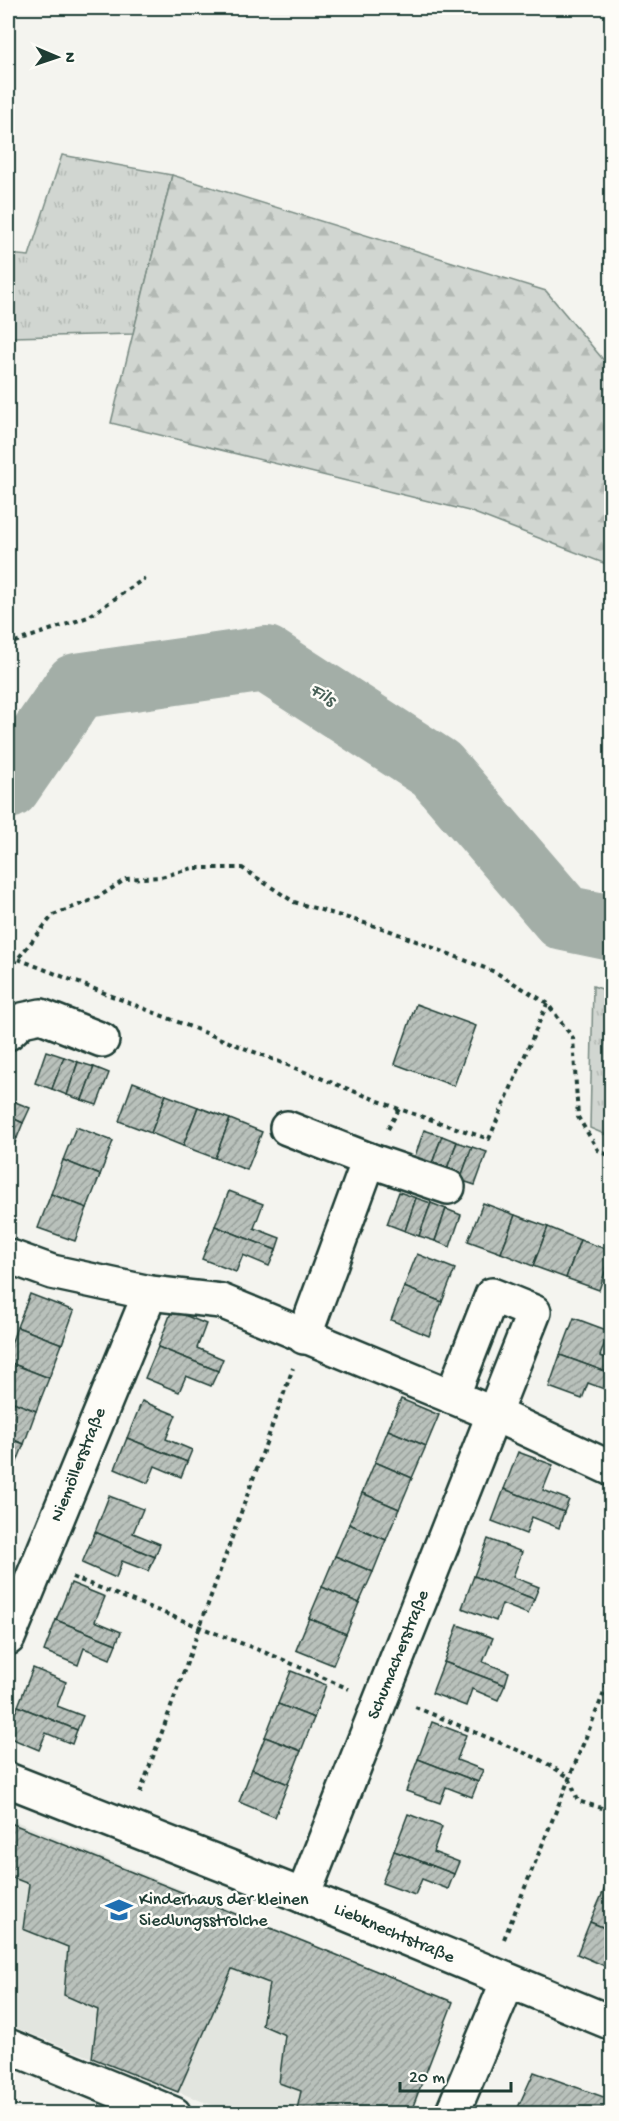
<svg xmlns="http://www.w3.org/2000/svg" width="619" height="2121" viewBox="0 0 619 2121" font-family="'Gochi Hand',sans-serif">
	<style>
		.built { fill: #e2e5df }
		.grass { fill: url(#grass-tufts); stroke: #788a82; stroke-width: 1.5 }
		.forest { fill: url(#forest-firs); stroke: #788a82; stroke-width: 1.5 }
		.lines { fill: none; stroke-linecap: round; stroke-linejoin: round }
		.river { stroke: #a3aea7; stroke-width: 66 }
		.building { fill: url(#building-hatch); stroke: #1f3d34; stroke-width: 1.5 }
		.minor-casing { stroke: #1f3d34; stroke-width: 38 }
		.path { stroke: #1f3d34; stroke-width: 4; stroke-dasharray: 4.5 4.5; stroke-linecap: butt }
		.minor { stroke: #fdfcf7; stroke-width: 33 }
		.labels { text-anchor: middle; dominant-baseline: central; stroke-width: 5; stroke-linejoin: round; paint-order: stroke }
		.street-label { font-size: 18px; fill: #1f3d34; stroke: #fdfcf7 }
		.poi-label { font-size: 18px; fill: #1f3d34; stroke: #fdfcf7; text-anchor: start }
		.water-label { font-size: 20px; font-style: italic; fill: #475f56; stroke: #fdfcf7 }
	</style>
	<defs>
		<pattern id="grass-tufts" width="24" height="20" patternUnits="userSpaceOnUse" patternTransform="scale(1.5)"><rect width="24" height="20" fill="#d1d6d1"/><path d="M3 7l-1-3M5 7V3M7 7l1-3M15 17l-1-3M17 17v-4M19 17l1-3" fill="none" stroke="#b3b9b4"/></pattern>
		<pattern id="forest-firs" width="22" height="20" patternUnits="userSpaceOnUse" patternTransform="scale(1.5)"><rect width="22" height="20" fill="#d1d6d1"/><path d="M5 1l3.5 6h-7zM16 11l3.5 6h-7z" fill="#b3b9b4"/></pattern>
		<pattern id="building-hatch" width="6" height="6" patternUnits="userSpaceOnUse" patternTransform="scale(1.5)"><rect width="6" height="6" fill="#b9c1bb"/><path d="M-1 1l2-2M0 6l6-6M5 7l2-2" fill="none" stroke="#969e99"/></pattern>
	</defs>
	<rect width="100%" height="100%" fill="#f4f4ef"/>
	<filter id="ink" filterUnits="userSpaceOnUse"><feTurbulence type="fractalNoise" baseFrequency=".0167" numOctaves="2"/><feDisplacementMap in="SourceGraphic" scale="12" xChannelSelector="R" yChannelSelector="G"/><feConvolveMatrix kernelMatrix="1 2 1 2 8 2 1 2 1" color-interpolation-filters="sRGB"/></filter>
	<g filter="url(#ink)">
		<path class="built" d="M8,1818l445,184 -43,111h-178l-224,-88z"/>
		<g class="grass">
			<path d="M62,155l110,20 -39,159 -121,3 -4,-2v-81l21,2z"/>
			<path d="M593,986l18,6v145l-21,-9z"/>
		</g>
		<path class="forest" d="M172,175l374,116 65,78v197l-142,-55 -358,-88z"/>
		<g class="lines">
			<path class="river" d="M8,786l69,-100 189,-27 170,110 128,149 48,10"/>
		</g>
		<g class="building">
			<path d="M416,1004l60,22 -22,60 -59,-22z"/>
			<path d="M46,1051l18,6 -12,32 -17,-6z"/>
			<path d="M64,1057l14,5 -11,33 -15,-6z"/>
			<path d="M78,1062l16,5 -12,33 -15,-5z"/>
			<path d="M94,1067l15,6 -12,32 -15,-5z"/>
			<path d="M133,1082l33,13 -15,38 -32,-12z"/>
			<path d="M166,1095l32,12 -15,39 -32,-13z"/>
			<path d="M8,1099l22,9 -7,15 -15,-7z"/>
			<path d="M198,1107l32,12 -15,39 -32,-12z"/>
			<path d="M8,1116l15,7 -6,15 -9,-4z"/>
			<path d="M230,1119l32,13 -15,38 -32,-12z"/>
			<path d="M76,1127l37,14 -13,34 -37,-15z"/>
			<path d="M424,1130l18,6 -12,33 -17,-7z"/>
			<path d="M8,1134l9,4 -6,14 -3,-1z"/>
			<path d="M442,1136l15,6 -12,32 -15,-5z"/>
			<path d="M457,1142l15,5 -12,33 -15,-6z"/>
			<path d="M472,1147l15,5 -12,33 -15,-5z"/>
			<path d="M63,1160l37,15 -13,33 -36,-14z"/>
			<path d="M229,1191l34,13 -9,24 26,10 -4,12 -61,-24z"/>
			<path d="M399,1192l17,6 -11,33 -18,-7z"/>
			<path d="M51,1194l36,14 -12,33 -37,-13z"/>
			<path d="M416,1198l15,5 -12,33 -14,-5z"/>
			<path d="M431,1203l15,6 -11,32 -16,-5z"/>
			<path d="M483,1203l32,12 -14,38 -33,-12z"/>
			<path d="M446,1209l15,6 -11,32 -15,-6z"/>
			<path d="M515,1215l33,12 -15,39 -32,-13z"/>
			<path d="M215,1226l61,24 -7,16 -26,-11 -7,17 -34,-13z"/>
			<path d="M548,1227l32,13 -14,38 -33,-12z"/>
			<path d="M580,1240l32,11 -13,39 -33,-12z"/>
			<path d="M417,1254l38,15 -13,33 -38,-15z"/>
			<path d="M404,1287l38,15 -13,34 -38,-16z"/>
			<path d="M30,1294l44,17 -12,33 -45,-17z"/>
			<path d="M172,1310l34,14 -9,24 26,11 -5,12 -60,-24z"/>
			<path d="M574,1318l35,13 -9,25 12,4v14l-52,-19z"/>
			<path d="M17,1327l45,17 -13,34 -41,-16v-9z"/>
			<path d="M158,1347l60,24 -7,15 -25,-10 -7,16 -34,-14z"/>
			<path d="M560,1355l52,19v18l-24,-9 -6,16 -33,-12z"/>
			<path d="M8,1362l41,16 -13,33 -28,-11z"/>
			<path d="M401,1399l38,16 -13,31 -38,-16z"/>
			<path d="M8,1400l28,11 -12,33 -16,-6z"/>
			<path d="M142,1401l34,14 -10,24 26,11 -5,12 -60,-24z"/>
			<path d="M388,1430l38,16 -14,32 -37,-16z"/>
			<path d="M8,1438l16,6 -13,33 -3,-1z"/>
			<path d="M127,1438l60,24 -6,15 -26,-11 -7,17 -33,-14z"/>
			<path d="M518,1452l35,13 -10,25 26,10 -5,12 -60,-23z"/>
			<path d="M375,1462l37,16 -13,31 -37,-16z"/>
			<path d="M504,1489l60,23 -5,16 -27,-11 -6,17 -34,-13z"/>
			<path d="M362,1493l37,16 -13,31 -37,-16z"/>
			<path d="M109,1496l34,13 -10,24 27,11 -5,13 -60,-25z"/>
			<path d="M349,1524l37,16 -13,32 -38,-16z"/>
			<path d="M95,1532l60,25 -7,14 -26,-10 -6,17 -34,-15z"/>
			<path d="M488,1539l34,13 -9,25 26,10 -5,12 -60,-23z"/>
			<path d="M335,1556l38,16 -14,31 -37,-16z"/>
			<path d="M474,1576l60,23 -6,15 -26,-10 -6,17 -34,-13z"/>
			<path d="M71,1583l34,14 -10,24 26,11 -5,12 -60,-24z"/>
			<path d="M322,1587l37,16 -13,31 -37,-16z"/>
			<path d="M309,1618l37,16 -13,31 -37,-15z"/>
			<path d="M56,1620l60,24 -6,15 -26,-11 -6,17 -34,-14z"/>
			<path d="M458,1625l35,13 -10,24 26,10 -4,13 -61,-23z"/>
			<path d="M444,1662l61,23 -7,15 -26,-11 -6,17 -34,-13z"/>
			<path d="M33,1668l33,14 -9,24 26,10 -6,14 -59,-24z"/>
			<path d="M291,1671l35,14 -12,33 -36,-14z"/>
			<path d="M278,1704l36,14 -13,33 -36,-14z"/>
			<path d="M18,1706l59,24 -5,14 -26,-11 -7,17 -31,-13v-7z"/>
			<path d="M432,1722l34,13 -9,25 26,10 -5,12 -60,-23z"/>
			<path d="M265,1737l36,14 -13,33 -36,-15z"/>
			<path d="M418,1759l60,23 -6,15 -26,-10 -6,16 -34,-12z"/>
			<path d="M252,1769l36,15 -13,33 -36,-15z"/>
			<path d="M408,1814l34,13 -9,25 26,10 -5,12 -60,-23z"/>
			<path d="M8,1822l445,180 -43,112h-114l5,-23 -22,-8 6,-48 -23,-10 7,-42 -37,-14 -54,123 -86,-34 6,-48 -34,-15 4,-48 -45,-18 6,-45 -21,-8z"/>
			<path d="M394,1851l60,23 -6,15 -26,-10 -7,16 -33,-12z"/>
			<path d="M612,1872v21l-8,-3z"/>
			<path d="M604,1890l8,3v38l-22,-9z"/>
			<path d="M590,1922l22,9v38l-35,-15z"/>
			<path d="M534,2072l78,28v14h-97z"/>
		</g>
		<g class="lines">
			<defs>
				<g id="minor">
					<path d="M8,1033l14,-13 19,-4 61,24"/>
					<path d="M287,1128l82,32 79,27"/>
					<path d="M8,1256l44,16 98,21 71,8 273,113 118,55"/>
					<path d="M304,1337l65,-177"/>
					<path d="M8,1638l142,-345"/>
					<path d="M8,1780l295,116 309,127"/>
					<path d="M303,1896l231,-584 -42,-17 -40,102"/>
					<path d="M8,2046l166,68"/>
					<path d="M452,2114l56,-133"/>
				</g>
			</defs>
			<use href="#minor" class="minor-casing"/>
			<g class="path">
				<path d="M8,647l1,-3 79,-27 57,-39"/>
				<path d="M18,959l381,150 90,30 58,-135"/>
				<path d="M8,971l45,-56 44,-17 29,-19 35,-2 32,-9h49l52,34 94,28 107,42 52,31 26,35 5,79 20,33 14,7"/>
				<path d="M388,1129l11,-20"/>
				<path d="M72,1577l207,81 70,31"/>
				<path d="M415,1707l124,52 30,18 9,24 34,10"/>
				<path d="M140,1793l153,-425"/>
				<path d="M504,1939l108,-266"/>
			</g>
			<use href="#minor" class="minor"/>
		</g>
	</g>
	<defs>
		<symbol id="school-bare" viewBox="-9 -9 18 18"><path d="M0-5L7-2L0 1L-7-2ZM-4 1L0 2.5L4 1V4Q0 6-4 4Z" fill="#1f6fb2" stroke="#fdfcf7" stroke-width="2.5" paint-order="stroke"/></symbol>
	</defs>
	<g fill-rule="evenodd">
		<use href="#school-bare" x="100" y="1891" width="38" height="38"/>
	</g>
	<g class="labels">
		<g class="street-label">
			<text transform="translate(79 1465) rotate(-68)">Niemöllerstraße</text>
			<text transform="translate(399 1655) rotate(-68)">Schumacherstraße</text>
			<text transform="translate(394 1934) rotate(23)">Liebknechtstraße</text>
		</g>
		<g class="poi-label">
			<text x="139" y="1900">Kinderhaus der kleinen<tspan x="139" dy="21">Siedlungsstrolche</tspan></text>
		</g>
		<g class="water-label">
			<text transform="translate(322 696) rotate(33)">Fils</text>
		</g>
	</g>
	<rect width="619" height="2121" fill="none" stroke="#fdfcf7" stroke-width="30"/>
	<rect x="15" y="15" width="589" height="2091" fill="none" stroke="#1f3d34" stroke-width="2" filter="url(#ink)"/>
	<g transform="translate(57 57) rotate(92)" stroke="#fdfcf7" stroke-width="4.5" paint-order="stroke">
	<path d="M0-4.5L10 22L0 15L-10 22Z" fill="#1f3d34"/>
	<text y="-9" font-size="16" font-weight="bold" text-anchor="middle" fill="#1f3d34">N</text>
	</g>
	<path d="M400 2082v9h111v-9" fill="none" stroke="#1f3d34" stroke-width="3"/>
	<text x="409" y="2082" font-size="18" fill="#1f3d34" stroke="#fdfcf7" stroke-width="4.5" paint-order="stroke">20 m</text>
</svg>
